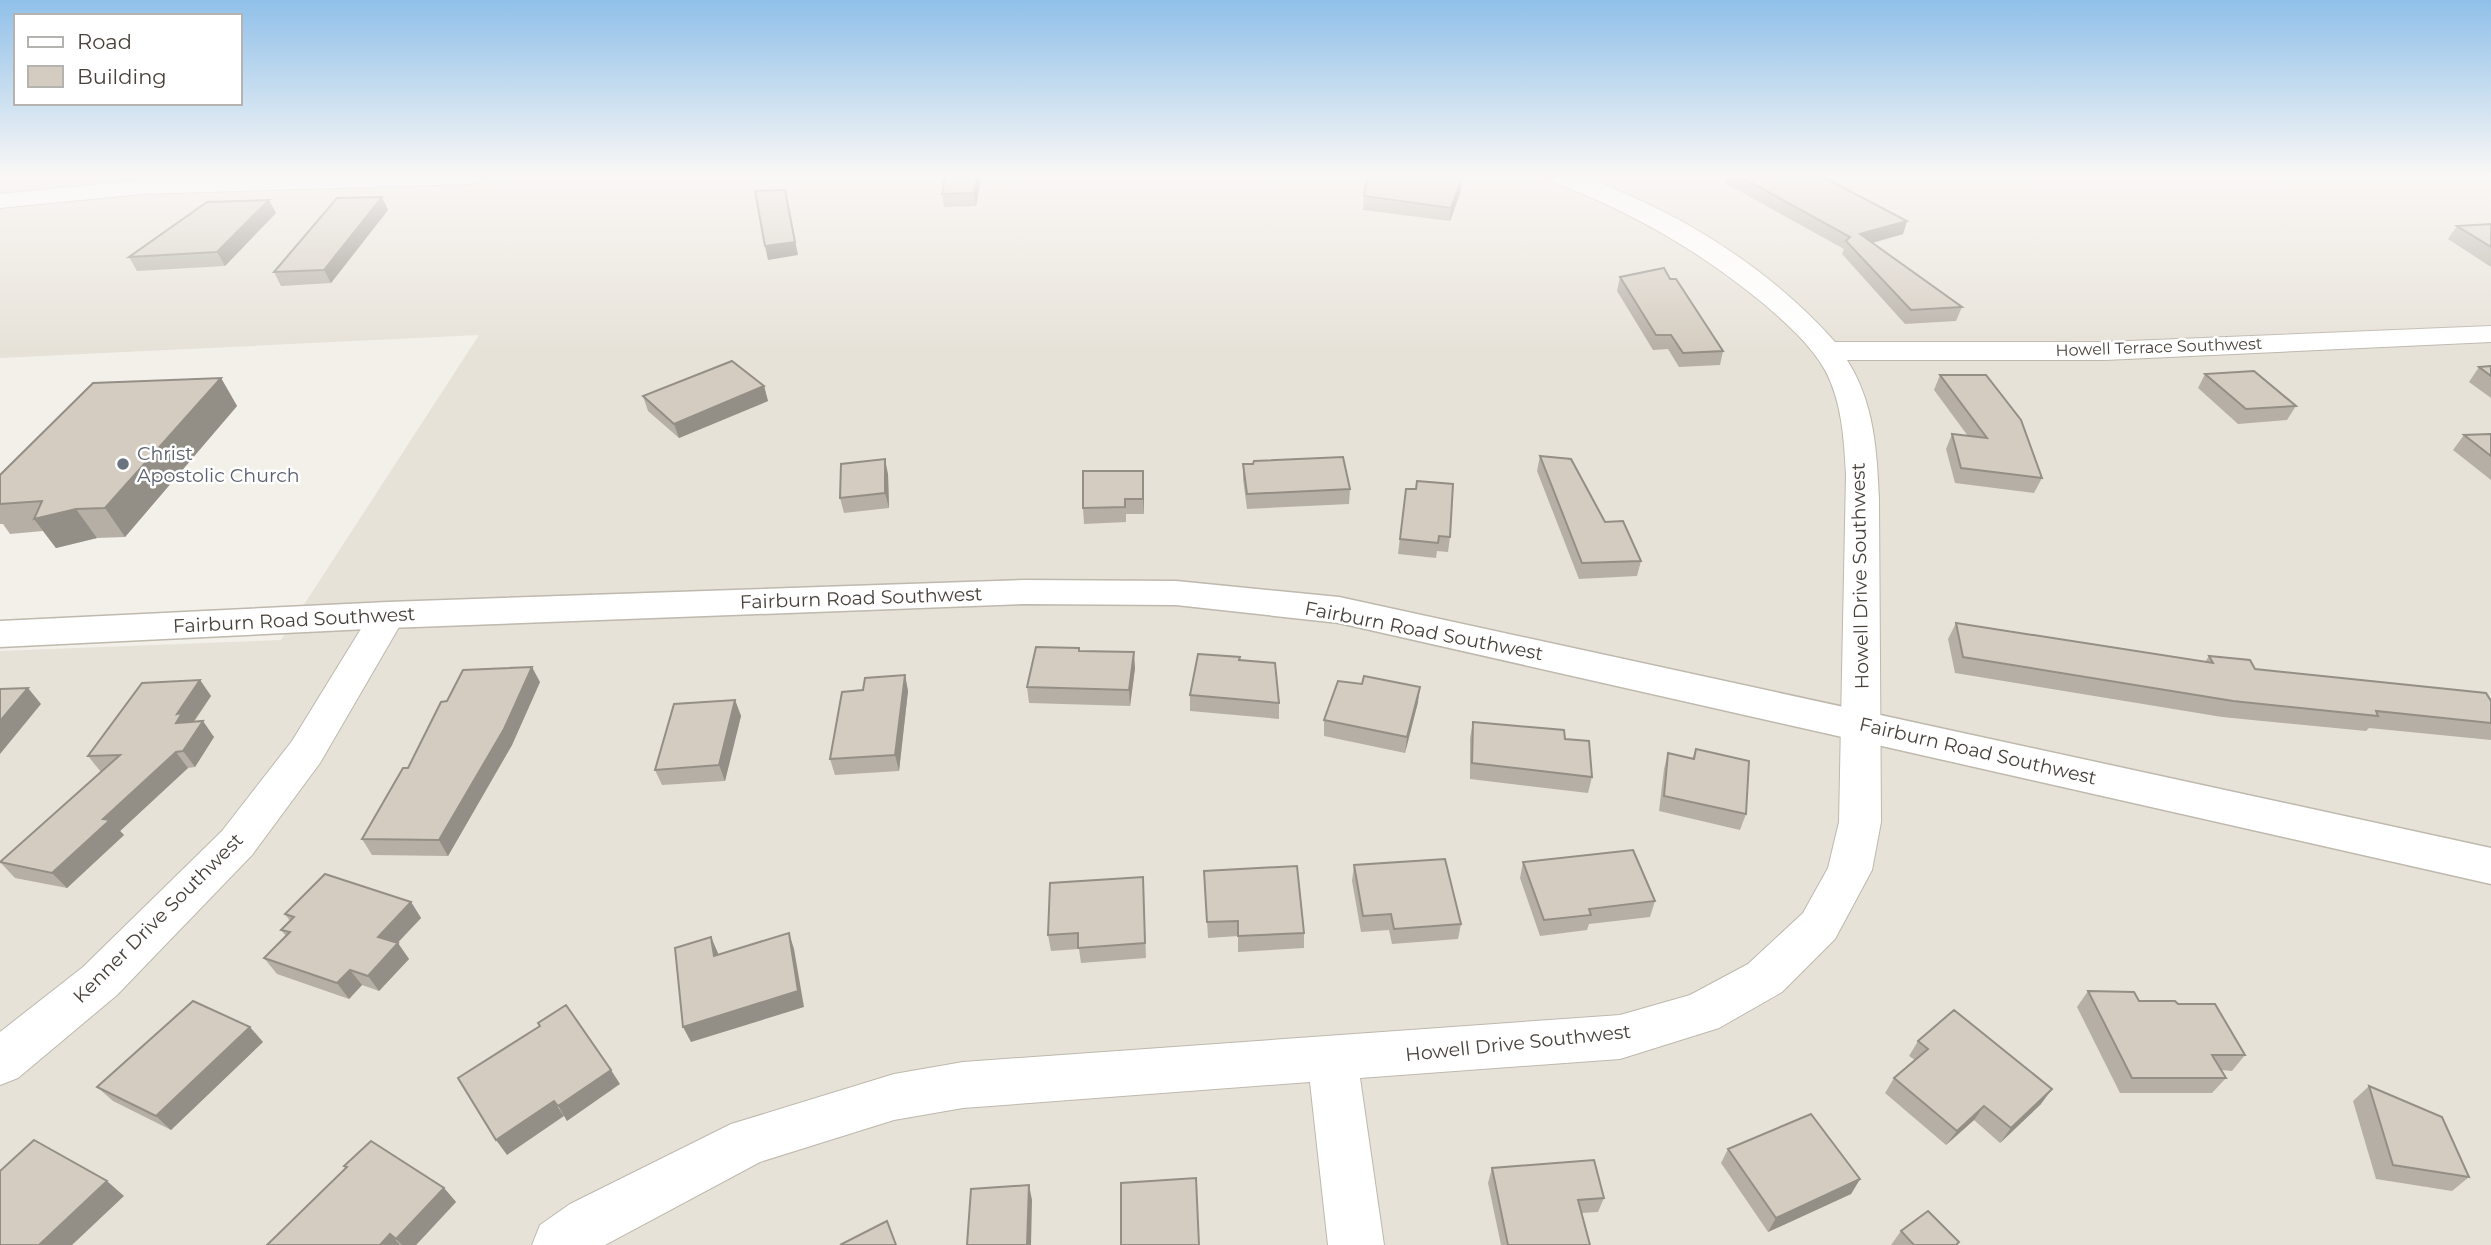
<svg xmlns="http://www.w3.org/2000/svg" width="2491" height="1245" viewBox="0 0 2491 1245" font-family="Montserrat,sans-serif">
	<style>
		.residential { fill: #e7e2d8 }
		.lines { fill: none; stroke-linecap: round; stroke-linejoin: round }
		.minor-casing { stroke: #beb8ad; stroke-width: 2 }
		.tertiary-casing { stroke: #beb8ad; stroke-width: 3 }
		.minor { fill: #fff; fill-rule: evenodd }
		.tertiary { fill: #fff; fill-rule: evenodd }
		.wall { fill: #b6afa5 }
		.shaded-wall { fill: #948f86 }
		.building { fill: #d4ccc0; stroke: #948f86; stroke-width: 2 }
		.worship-dot { fill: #6b7280; stroke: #fff; stroke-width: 2.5 }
		.labels { text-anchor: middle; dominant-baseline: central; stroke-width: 5; stroke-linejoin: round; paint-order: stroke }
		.far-street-label { font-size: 16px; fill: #474139; stroke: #fff }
		.worship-label { font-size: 19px; fill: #5b616d; stroke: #fff; text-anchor: start }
		.street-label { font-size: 19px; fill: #474139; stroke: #fff }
	</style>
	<rect width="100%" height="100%" fill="#f3f0ea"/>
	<path class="residential" d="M0,177h2491v1068h-2491v-594l281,-11 198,-305 -479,23z"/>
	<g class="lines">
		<defs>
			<g id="minor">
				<path d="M243,177h239l-4,5 -8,2 -328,10 -142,14v-14l142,-14z"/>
				<path d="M1549,177c10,0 22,-2 32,0 14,2 28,10 40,15 79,33 158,86 214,150h270l386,-16v16l-386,18h-258c27,42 30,90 32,139l2,323 -9,48 -37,69 -53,53 -63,36 -99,31 -260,19 24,167h-56l-18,-163 -347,26 -69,12 -134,42 -155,83h-73l8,-20 30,-21 161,-80 163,-50 69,-12 657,-47 70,-20 58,-31 55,-51 25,-45 11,-46 7,-348c-2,-35 -4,-72 -21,-104 -15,-26 -39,-47 -61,-66 -64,-53 -134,-93 -211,-122z"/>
				<path d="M388,603l13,3 5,9 -86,148 -68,92 -135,140 -99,83 -18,7v-53l83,-65 139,-136 70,-90 83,-135z"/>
			</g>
			<path id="tertiary" d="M1025,580l151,1 163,16 1152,251v36l-1152,-261 -163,-18 -151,-1 -637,24 -388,19v-26l388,-19z"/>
		</defs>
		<use href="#minor" class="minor-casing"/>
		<use href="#tertiary" class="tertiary-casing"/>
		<use href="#minor" class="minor"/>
		<use href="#tertiary" class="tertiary"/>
	</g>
	<g class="wall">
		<path d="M945,177h36l-5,29 -32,1 -2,-13z"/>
		<path d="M1727,177h96l84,44 -4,13 -30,9 89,64 -6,14 -51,3 -63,-70 2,-5 -119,-66z"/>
		<path d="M1461,191l-11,30 -87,-11 1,-14z"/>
		<path d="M382,197l6,13 -57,73 -50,3 -7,-14z"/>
		<path d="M276,213l-51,53 -88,5 -8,-14z"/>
		<path d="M2491,224v43l-43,-28 9,-13z"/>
		<path d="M1620,277l50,2 53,72 -3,14 -41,2 -11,-18 -15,1 -36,-59z"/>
		<path d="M2491,366v32l-22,-16 10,-15z"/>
		<path d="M2205,374l91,32 -9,14 -49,4 -40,-36z"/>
		<path d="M1940,375l102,103 -8,15 -79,-10 -9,-34 6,-15 16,2 -34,-46z"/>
		<path d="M221,378l16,28 -112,131 -28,1 -41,10 -13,-17 -33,3 -7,-10h-3v-49z"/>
		<path d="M764,386l4,15 -89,37 -31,-27 -5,-15z"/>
		<path d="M2491,434v46l-38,-30 11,-15z"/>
		<path d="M1540,456l101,105 -4,15 -58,3 -42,-108z"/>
		<path d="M1243,464l107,25 -1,15 -102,5 -4,-30z"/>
		<path d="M888,474l1,34 -45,5 -4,-15z"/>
		<path d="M1144,486v28h-18v8l-42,2 -1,-16z"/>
		<path d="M1406,489l44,48 -2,15 -11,-1 -1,7 -38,-4z"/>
		<path d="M1956,623l249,39 4,-6 46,13 236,32v39l-122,-12 -3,3 -144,-14 -267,-44 -7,-34z"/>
		<path d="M1080,651l55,17 -5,38 -101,-3 -2,-16z"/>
		<path d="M1240,657v4l39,42v16l-89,-8v-16z"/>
		<path d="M905,675l3,16 -9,80 -64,4 -5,-16z"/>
		<path d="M200,680l11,16 -17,26 20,15 -19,30 -7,1 -68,63 4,4 -57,53 -52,-10 -15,-16 101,-90 -13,-16z"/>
		<path d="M540,682l-28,63 -64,111 -76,-1 -10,-16 46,-71 39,-67z"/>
		<path d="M735,700l6,16 -16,65 -63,4 -7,-15z"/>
		<path d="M1418,702l-13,51 -81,-17v-16z"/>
		<path d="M1473,722l119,55 -4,16 -118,-14v-41z"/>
		<path d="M1696,749l50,65 -6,16 -81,-19 5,-42 4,-16 24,6z"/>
		<path d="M1523,862l132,39 -5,16 -61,7 -2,6 -47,6 -20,-58z"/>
		<path d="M1354,865l107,59 -3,15 -66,5 -3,-14 -28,2 -9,-51z"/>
		<path d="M1204,871l100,62v15l-66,4v-16l-30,2z"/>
		<path d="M1143,877l3,81 -65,5 -2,-14 -28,2 -3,-16z"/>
		<path d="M411,902l10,16 -24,25 12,16 -30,32 -17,-6 -13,14 -72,-25 -13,-16 22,-22 -5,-6 9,-9 -5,-7z"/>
		<path d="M2088,991l51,10 39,3 67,51 -13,16 -11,-1 5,8 -14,15h-92l-43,-86z"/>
		<path d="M1918,1041l123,63 -41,39 -26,-23 -28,25 -61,-52 9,-15 21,-18 -6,-4z"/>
		<path d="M263,1042l-92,88 -58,-29 -16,-14z"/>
		<path d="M2369,1086l100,91 -17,14 -76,-12 -23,-78z"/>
		<path d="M1728,1149l132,30 -9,15 -83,38 -47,-69z"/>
		<path d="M344,1166l100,22 12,14 -40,43h-149l79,-76z"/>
		<path d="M1492,1168l112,30 -6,14 -16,1 8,32h-89l-13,-62z"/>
		<path d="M1901,1231l56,14h-66z"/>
	</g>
	<g class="shaded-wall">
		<path d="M977,177h4l-5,29 -2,-13z"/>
		<path d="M1462,178l-1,13 -11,30 1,-13z"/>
		<path d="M785,190l13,65 -30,5 -3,-14z"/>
		<path d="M382,197l6,13 -57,73 -7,-13z"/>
		<path d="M269,200l7,13 -51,53 -8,-14z"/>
		<path d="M1907,221l-4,13 -47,13 4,-13z"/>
		<path d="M221,378l16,28 -112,131 -20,-29z"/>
		<path d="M764,386l4,15 -89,37 -5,-14z"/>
		<path d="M885,459l3,15 1,34 -4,-15z"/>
		<path d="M1143,471l1,15v28l-1,-15z"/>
		<path d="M76,509l21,29 -41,10 -22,-29z"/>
		<path d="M1134,652l1,16 -5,38 -1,-16z"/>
		<path d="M532,667l8,15 -28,63 -64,111 -9,-16z"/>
		<path d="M905,675l3,16 -9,80 -4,-16z"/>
		<path d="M200,680l11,16 -20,29 -15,-2 1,-9z"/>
		<path d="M1420,687l-2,15 -13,51 2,-16z"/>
		<path d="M28,688l13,16 -41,50v-33z"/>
		<path d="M735,700l6,16 -16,65 -6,-16z"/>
		<path d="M203,721l11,16 -19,30 -12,-16z"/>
		<path d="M176,752l12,16 -68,63 4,4 -57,53 -15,-15 51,-54z"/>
		<path d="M411,902l10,16 -32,34 -11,-15z"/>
		<path d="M789,933l5,16 10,58 -113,35 -8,-15z"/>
		<path d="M711,937l7,16 3,18 -7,-15z"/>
		<path d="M398,943l11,16 -30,32 -11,-15z"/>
		<path d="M350,970l12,15 -13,14 -12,-16z"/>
		<path d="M250,1027l13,15 -92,88 -15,-14z"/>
		<path d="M611,1070l9,14 -53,37 -9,-15z"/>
		<path d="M2052,1089l-11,15 -41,39 11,-15z"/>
		<path d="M554,1101l10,15 -57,39 -11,-15z"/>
		<path d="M1984,1106l-10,14 -28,25 11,-14z"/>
		<path d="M1860,1179l-9,15 -83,38 8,-14z"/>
		<path d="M107,1181l17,15 -52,49h-33z"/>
		<path d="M1029,1185l3,15 -1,45h-4z"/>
		<path d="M444,1188l12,14 -40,43h-14l-6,-6z"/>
		<path d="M390,1234l10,11h-20z"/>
	</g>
	<g class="building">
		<path d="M945,177h32l-3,16 -32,1z"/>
		<path d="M1367,177h88l7,1 -11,30 -87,-12z"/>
		<path d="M1741,177h82l84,44 -47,13 102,73 -51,3 -65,-69 4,-4z"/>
		<path d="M785,190l10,52 -30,4 -10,-55z"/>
		<path d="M382,197l-58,73 -50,2 63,-74z"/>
		<path d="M269,200l-52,52 -88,5 78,-55z"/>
		<path d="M2491,224v23l-34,-21z"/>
		<path d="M1664,268l6,11h6l47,72 -40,2 -12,-18h-15l-36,-58z"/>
		<path d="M732,361l32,25 -90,38 -31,-28z"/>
		<path d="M2491,366v10l-12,-9z"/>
		<path d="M2254,371l42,35 -50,3 -41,-35z"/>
		<path d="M1940,375h46l35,45 21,58 -81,-10 -9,-34 35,4z"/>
		<path d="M221,378l-116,130 -29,1 -42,10 8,-18 -42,3v-29l93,-92z"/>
		<path d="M2491,434v22l-27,-21z"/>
		<path d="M1540,456l31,3 34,63 18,-1 18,40 -59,2z"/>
		<path d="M1343,457l7,32 -103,5 -4,-30h10l1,-3z"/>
		<path d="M885,459v34l-45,5 1,-34z"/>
		<path d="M1083,471h60v28h-18v8l-42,1z"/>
		<path d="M1417,481l36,3 -3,53 -11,-1 -1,7 -38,-4 6,-50h10z"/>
		<path d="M1956,623l257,40 -4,-7 41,4 5,9 231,24 5,8v22l-115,-12 2,5 -145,-15 -270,-44z"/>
		<path d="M1036,647l43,1v3l55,1 -5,38 -102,-3z"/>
		<path d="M1198,654l42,3 -1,3 36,3 4,40 -89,-8z"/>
		<path d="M532,667l-28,62 -65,111 -77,-1 41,-71h5l33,-66 6,-1 16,-31z"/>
		<path d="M905,675l-10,80 -65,4 12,-67 21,-2 2,-12z"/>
		<path d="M1364,676l56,11 -13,50 -83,-17 14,-39 24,3z"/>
		<path d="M200,680l-23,34 5,-1 -6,10 27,-2 -20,30 -7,1 -73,67 7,1 -58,53 -52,-11 120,-107 -32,1 54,-73z"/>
		<path d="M28,688l-28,33v-32z"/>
		<path d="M735,700l-16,65 -64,5 19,-66z"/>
		<path d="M1473,722l91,8 1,9 24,2 3,36 -120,-14z"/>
		<path d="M1696,749l53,12 -3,53 -82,-18 4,-43 26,6z"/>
		<path d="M1633,850l22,51 -66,8 2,6 -47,5 -21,-58z"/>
		<path d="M1445,859l16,65 -67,5 -3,-15 -28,2 -9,-51z"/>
		<path d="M1297,866l7,67 -66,3v-15l-31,1 -3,-51z"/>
		<path d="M325,874l86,28 -33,35 20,6 -30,33 -18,-6 -13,13 -73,-25 26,-26 -9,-2 13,-13 -9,-3z"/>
		<path d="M1143,877l2,66 -67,5v-15l-30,2 2,-52z"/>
		<path d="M789,933l9,58 -115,36 -8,-79 36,-11 3,19z"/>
		<path d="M2088,991l46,1 5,9h36l3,3h37l30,51h-33l14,23h-94z"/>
		<path d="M193,1001l57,26 -94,89 -59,-29z"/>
		<path d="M566,1005l45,65 -53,36 -4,-5 -58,39 -38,-62 82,-52 -2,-3z"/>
		<path d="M1954,1010l98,79 -41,39 -27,-22 -27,25 -63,-53 34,-29 -10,-8z"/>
		<path d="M2369,1086l73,31 27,60 -76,-12z"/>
		<path d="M1811,1114l49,65 -84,39 -48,-69z"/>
		<path d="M34,1140l73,41 -68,64h-39v-74z"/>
		<path d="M371,1141l73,47 -48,51 -6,-5 -10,11h-113l80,-78 -3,-1z"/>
		<path d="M1594,1160l10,38 -26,2 12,45h-82l-16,-77z"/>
		<path d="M1196,1178l3,67h-78v-62z"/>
		<path d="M1029,1185l-2,60h-60l4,-56z"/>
		<path d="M1928,1211l31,31 -3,3h-42l-13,-14z"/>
		<path d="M887,1221l9,24h-56z"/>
	</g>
	<linearGradient id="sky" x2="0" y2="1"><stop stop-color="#90c0e9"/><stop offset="0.5" stop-color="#faf8f6"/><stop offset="1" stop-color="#faf8f6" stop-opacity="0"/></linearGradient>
	<rect width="2491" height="351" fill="url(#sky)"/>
	<circle class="worship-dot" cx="123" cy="464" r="7"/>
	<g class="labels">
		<g class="far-street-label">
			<text transform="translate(2159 347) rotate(-2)">Howell Terrace Southwest</text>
		</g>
		<g class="worship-label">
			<text x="137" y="453">Christ<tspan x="137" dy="22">Apostolic Church</tspan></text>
		</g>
		<g class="street-label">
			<text transform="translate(1860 576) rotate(-91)">Howell Drive Southwest</text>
			<text transform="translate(861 598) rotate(-2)">Fairburn Road Southwest</text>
			<text transform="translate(294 620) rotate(-3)">Fairburn Road Southwest</text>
			<text transform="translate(1424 631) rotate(11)">Fairburn Road Southwest</text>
			<text transform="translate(1978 751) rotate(13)">Fairburn Road Southwest</text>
			<text transform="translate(158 918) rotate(-45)">Kenner Drive Southwest</text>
			<text transform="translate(1518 1043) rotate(-6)">Howell Drive Southwest</text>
		</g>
	</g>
	<rect x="14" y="14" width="228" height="91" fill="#ffffff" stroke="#b5b3b0" stroke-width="2"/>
	<rect x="28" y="37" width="35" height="10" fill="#ffffff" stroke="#b5b3b0" stroke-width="2"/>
	<text x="77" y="49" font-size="21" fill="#474139">Road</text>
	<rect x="28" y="66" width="35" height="21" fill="#d4ccc0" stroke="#b5b3b0" stroke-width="2"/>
	<text x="77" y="84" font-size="21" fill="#474139">Building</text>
</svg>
